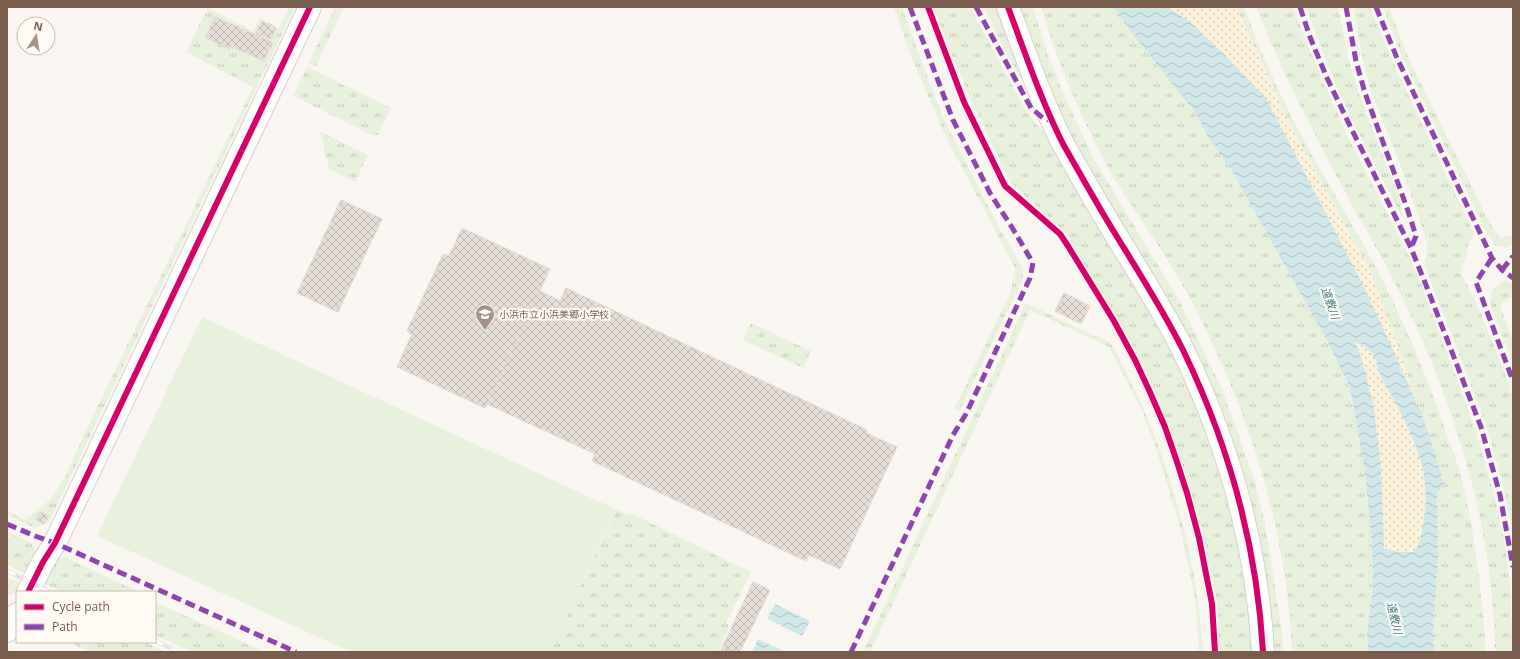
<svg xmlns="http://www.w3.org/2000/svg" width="1520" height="659" viewBox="0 0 1520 659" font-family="'Open Sans','Noto Sans JP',sans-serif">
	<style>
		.grass { fill: url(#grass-tufts) }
		.sand { fill: url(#sand-dots) }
		.garden { fill: #e7f0db }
		.water { fill: url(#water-waves); fill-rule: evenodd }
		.building { fill: url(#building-cross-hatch); stroke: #e2d8d2 }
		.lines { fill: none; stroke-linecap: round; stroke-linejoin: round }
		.minor-casing { stroke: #d7d1cb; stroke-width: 24 }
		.tertiary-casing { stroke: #d7d1cb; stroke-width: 24 }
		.minor { stroke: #fefefd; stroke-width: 22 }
		.tertiary { stroke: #fefefd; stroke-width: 22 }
		.rail-casing { stroke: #e6e3e7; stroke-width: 4.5 }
		.rail { stroke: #fffaf3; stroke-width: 3; stroke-dasharray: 9; stroke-linecap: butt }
		.quiet { stroke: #8e44ad; stroke-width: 5; stroke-dasharray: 10 5; stroke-linecap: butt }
		.cycleway-casing { stroke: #fffaf3; stroke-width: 8 }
		.cycleway { stroke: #d6006c; stroke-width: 6 }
		.labels { text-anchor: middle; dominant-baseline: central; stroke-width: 4; stroke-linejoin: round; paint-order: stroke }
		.poi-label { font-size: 10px; fill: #7a5c4d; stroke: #fffaf3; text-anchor: start }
		.water-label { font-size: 11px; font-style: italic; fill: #437c86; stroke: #fffaf3 }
	</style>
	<defs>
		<pattern id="grass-tufts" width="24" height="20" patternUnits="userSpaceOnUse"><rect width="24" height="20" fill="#e7f0db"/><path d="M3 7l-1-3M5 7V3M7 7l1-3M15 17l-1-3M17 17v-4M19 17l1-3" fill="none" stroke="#c0c6b4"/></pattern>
		<pattern id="sand-dots" width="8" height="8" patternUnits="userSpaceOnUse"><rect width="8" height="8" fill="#fbf2d9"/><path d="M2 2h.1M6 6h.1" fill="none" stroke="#d0c7b2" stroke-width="1.8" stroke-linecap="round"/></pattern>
		<pattern id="water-waves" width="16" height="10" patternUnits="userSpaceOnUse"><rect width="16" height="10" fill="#d0e8ea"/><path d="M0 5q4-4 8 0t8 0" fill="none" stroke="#aebfc0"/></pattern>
		<pattern id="building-cross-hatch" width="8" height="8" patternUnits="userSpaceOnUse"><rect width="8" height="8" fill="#e6ded7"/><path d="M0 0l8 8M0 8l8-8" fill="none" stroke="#bfb7b1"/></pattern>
	</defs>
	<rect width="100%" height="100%" fill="#f9f5f0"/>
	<g class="grass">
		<path d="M289,7h6l-246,515 -14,6 -28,-13v-4l18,9 26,-21 15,-24 22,-49 165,-339 -67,-35 22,-44 45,23 7,-13 19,10z"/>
		<path d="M335,7h9l-28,59 -7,-3z"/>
		<path d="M894,7h8l20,56 22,57 57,111 20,34 2,8 -1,8 -62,129 -6,-1 57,-117c0,-9 4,-15 4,-24l-69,-131 -36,-83z"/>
		<path d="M934,7h36l55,102 11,15 21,21 122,205 57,155 22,147h-38l-3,-48 -13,-67 -23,-78 -27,-70 -15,-32 -21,-38 -55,-89 -52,-47 -40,-83 -19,-44z"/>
		<path d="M983,7h18l33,93 -22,-37z"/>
		<path d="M1015,7h18l15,48 15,37 29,64 87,144 43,89 31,87 12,47 17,109 1,20h-16l-22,-150 -154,-318z"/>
		<path d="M1041,7h72l15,21 69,87 11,22 25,36 96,171 20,43 5,22 11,63 7,72 1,46 -6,44 1,18h-76c-5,-127 -46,-250 -106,-361 -22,-40 -50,-77 -74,-116 -9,-15 -16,-31 -24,-47 -19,-39 -34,-79 -47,-121z"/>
		<path d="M1236,7h8c18,50 41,100 67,146 23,41 47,80 69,122 25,49 47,102 65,154 5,16 12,31 16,47 14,57 21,117 25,176h-52v-37l4,-58 -1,-63 7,-12 -48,-141 -24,-66 -82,-151z"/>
		<path d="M1256,7h37l12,32 40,92 61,119 16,36 53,142 20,69 10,49 5,38 3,68h-18c-1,-124 -42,-255 -98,-365 -20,-40 -44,-79 -65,-119 -27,-52 -54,-106 -76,-161z"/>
		<path d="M1306,7h32l11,54 11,36 41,105 1,15 -47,-91 -23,-50z"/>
		<path d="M1353,7h17l23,55 81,172 -5,9 -8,30 18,36 30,75 4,15v135l-8,-40 -19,-69 -61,-159 3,-21 -27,-79 -29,-72 -9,-33z"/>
		<path d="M1383,7h6l19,50 82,167 11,14 12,-3v8l-6,5 -12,-3 -10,-16 -83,-172z"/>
		<path d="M307,67l84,41 -13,27h-6l-79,-39z"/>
		<path d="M320,132l48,23 -13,27 -26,-13z"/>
		<path d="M1504,280l9,4v14l-6,1 -7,7 13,34v24l-23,-61 2,-13z"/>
		<path d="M1026,303c20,10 40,19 60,29 8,4 19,7 25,12 4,4 14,26 17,32 41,81 70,185 75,276h-4l-3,-48 -15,-73 -25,-83 -13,-35 -34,-66 -79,-37 -160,342h-7z"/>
		<path d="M751,323l60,28 -8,17 -60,-28z"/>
		<path d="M616,509l12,6 2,-2 121,59 -25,51 4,3 -11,24 3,2h-172z"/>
		<path d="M7,532l24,11 4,8 -11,22 -17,-8z"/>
		<path d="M64,557l75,35h-76l-19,-9 11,-22z"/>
		<path d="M7,577l12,6 -4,9 -8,5z"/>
		<path d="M155,602l110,50h-73l-37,-17z"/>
		<path d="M69,642h76l21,10h-76z"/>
	</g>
	<g class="sand">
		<path d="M1168,7h68l54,117 82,151 50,140 -31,-70 -28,-60 -97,-187 -75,-75z"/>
		<path d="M1355,342c6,3 13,6 18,11 6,7 7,23 12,31 25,46 49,85 38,139 -1,10 -3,20 -9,29h-16l-14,-4 -1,-38 -3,-55 -7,-52 -11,-44z"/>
	</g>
	<path class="garden" d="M202,317l413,192 -65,143h-199l-254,-116z"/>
	<g class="water">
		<path d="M1113,7h55l23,16 30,28 45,47 97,187 28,60 31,70 22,67 -7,12 1,63 -4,58v37h-66l-1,-18 6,-44 -1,-46 -7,-72 -11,-63 -5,-23 -20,-42 -96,-171 -25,-36 -11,-22 -69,-87zM1355,342c25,9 18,21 29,40 25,46 50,86 39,141 -2,10 -3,21 -9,29h-16l-14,-4 -1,-38 -3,-55 -7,-52 -11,-44z"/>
		<path d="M775,604l35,17 -8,15 -35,-17z"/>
		<path d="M758,639l27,13h-33z"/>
	</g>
	<g class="building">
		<path d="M215,17l57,25 -8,19 -33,-15 -1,3 -24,-11z"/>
		<path d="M262,21l14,7 -5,11 -15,-6z"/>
		<path d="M341,200l41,19 -44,93 -41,-19z"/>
		<path d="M462,228l88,41 -65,139 -88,-41 15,-33 -5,-3 36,-77 6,2z"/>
		<path d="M566,288l301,142 -1,3 31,14 -57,122 -31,-14 -3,6 -214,-100 3,-7 -108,-50 53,-113 20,10z"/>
		<path d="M1064,293l26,13 -9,18 -26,-13z"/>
		<path d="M40,512l9,4 -5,8 -8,-4z"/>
		<path d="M753,582l17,8 -30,62h-15l-4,-2z"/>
	</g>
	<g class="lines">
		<defs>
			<g id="minor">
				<path d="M1008,7c17,46 33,93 55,137 15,26 30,53 45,78 26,43 53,84 75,128 46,95 74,197 80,302"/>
				<path d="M28,592l15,-30 12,-19"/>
				<path d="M9,628l8,-14"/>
			</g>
			<g id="tertiary">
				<path d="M55,543l255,-536"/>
				<path d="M7,631l2,-3"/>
			</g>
		</defs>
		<use href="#minor" class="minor-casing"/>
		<use href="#tertiary" class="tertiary-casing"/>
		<use href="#minor" class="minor"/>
		<use href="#tertiary" class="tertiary"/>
		<defs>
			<g id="rail">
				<path d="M7,571l43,21"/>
				<path d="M155,641l24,11"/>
			</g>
		</defs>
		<use href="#rail" class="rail-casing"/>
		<use href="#rail" class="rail"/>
		<g class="quiet">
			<path d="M976,7l55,101 12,10 9,3"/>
			<path d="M1300,7l10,30 17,41 24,50 60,120 15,37 55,142 19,68 13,72"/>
			<path d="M1346,7l10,54 9,32 42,115 9,28 -5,12"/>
			<path d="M1376,7l21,51 95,200 10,12 11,8"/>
			<path d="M1492,258l-16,24 37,99"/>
			<path d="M1502,270l11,-14"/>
			<path d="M7,524l28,12 20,7 241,109"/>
			<path d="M851,652l102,-217 13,-21 64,-136 3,-15 -20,-34 -23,-36 -37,-73 -43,-113"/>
		</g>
		<defs>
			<g id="cycleway">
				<path d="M928,7l36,95 41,84 55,48 8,12 46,75 21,39 14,30 16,37 11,32 11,34 12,45 13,66 3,48"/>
				<path d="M1008,7c17,46 33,93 55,137 15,26 30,53 45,78 26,43 53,84 75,128 46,95 74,197 80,302"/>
				<path d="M28,592l15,-30 12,-19 255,-536"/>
			</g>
		</defs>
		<use href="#cycleway" class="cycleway-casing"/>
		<use href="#cycleway" class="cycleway"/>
	</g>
	<defs>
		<symbol id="school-pin" viewBox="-11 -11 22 30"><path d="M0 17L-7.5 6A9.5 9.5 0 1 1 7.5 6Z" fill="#a69286" stroke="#fffaf3"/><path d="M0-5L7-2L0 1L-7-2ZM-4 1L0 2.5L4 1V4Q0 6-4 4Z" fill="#fff"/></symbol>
	</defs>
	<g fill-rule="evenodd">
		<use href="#school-pin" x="474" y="303" width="22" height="30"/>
	</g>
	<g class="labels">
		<g class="poi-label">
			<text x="499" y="314">小浜市立小浜美郷小学校</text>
		</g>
		<g class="water-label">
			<text transform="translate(1331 303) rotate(71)">遠敷川</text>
			<text transform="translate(1395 618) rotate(77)">遠敷川</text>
		</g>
	</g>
	<rect width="1520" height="659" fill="none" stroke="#7a5c4d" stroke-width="16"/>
	<rect x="16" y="591" width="140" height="52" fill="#fffaf3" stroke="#cabbb1"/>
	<rect x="24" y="604" width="20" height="6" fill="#d6006c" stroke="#cabbb1"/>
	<text x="52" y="611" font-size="12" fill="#7a5c4d">Cycle path</text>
	<rect x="24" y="624" width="20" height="6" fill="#8e44ad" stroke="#cabbb1"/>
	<text x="52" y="631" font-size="12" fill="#7a5c4d">Path</text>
	<g transform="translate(36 36) rotate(12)"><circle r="19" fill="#fffaf3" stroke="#cabbb1"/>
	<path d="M0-3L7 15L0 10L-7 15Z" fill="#a69286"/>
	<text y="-6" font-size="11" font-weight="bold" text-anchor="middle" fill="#7a5c4d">N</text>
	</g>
</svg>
